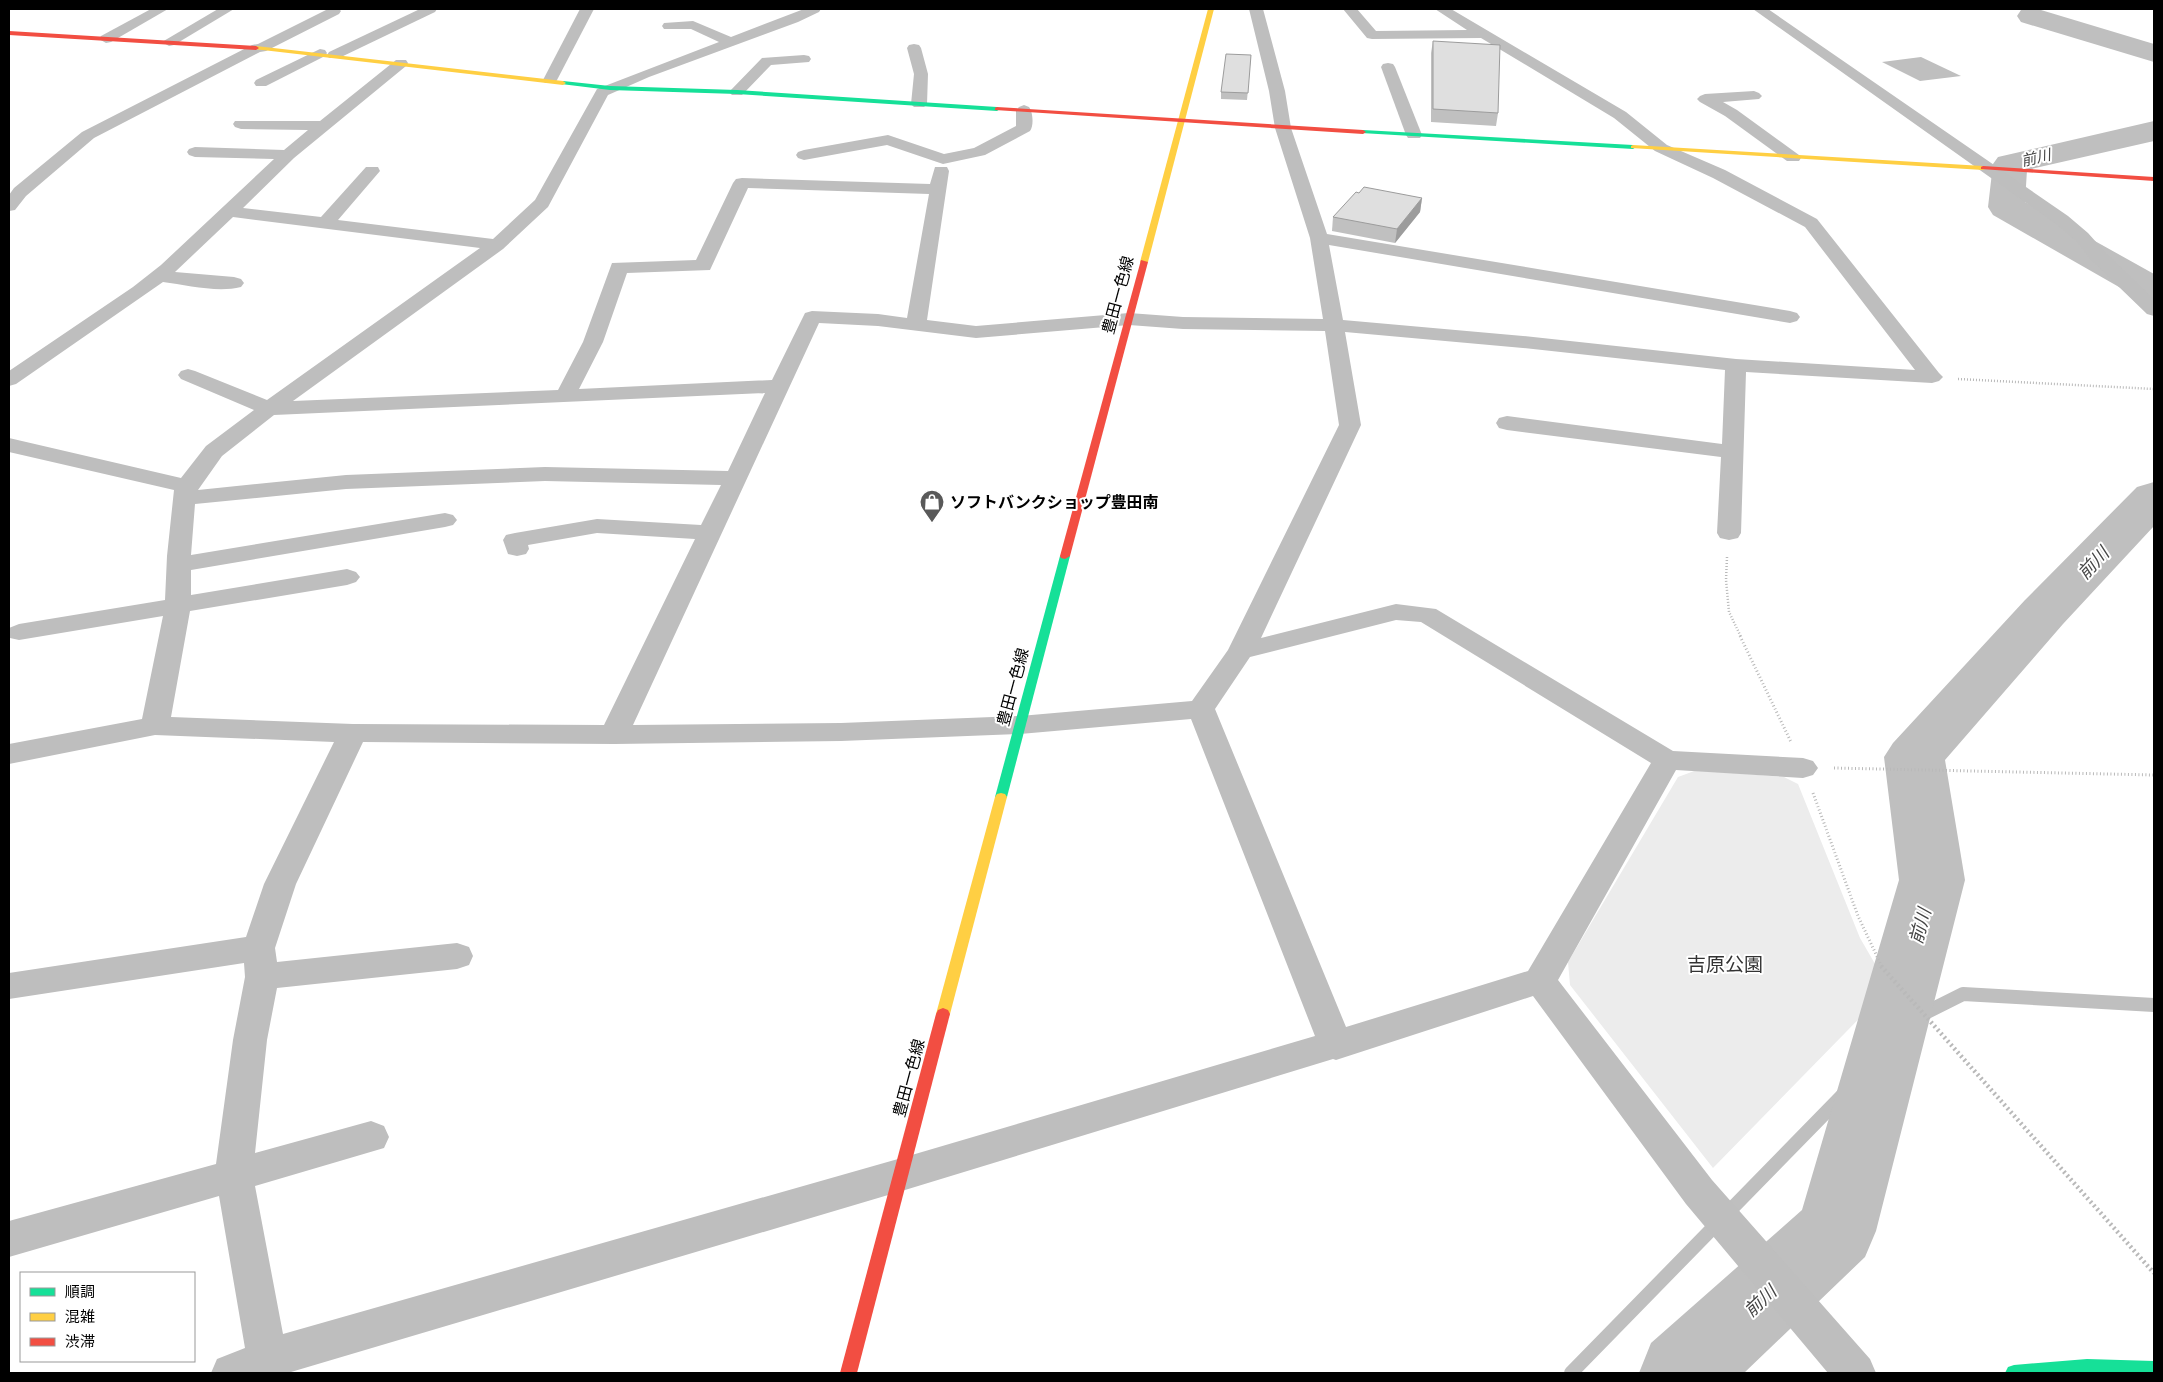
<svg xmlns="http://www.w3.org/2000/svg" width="2163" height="1382" viewBox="0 0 2163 1382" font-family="'Roboto Condensed','Noto Sans JP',sans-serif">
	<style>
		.green { fill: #ececec }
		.water { fill: #bfbfbf }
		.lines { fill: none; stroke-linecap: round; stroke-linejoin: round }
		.stream { stroke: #bfbfbf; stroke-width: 14 }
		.river { fill: #bfbfbf; fill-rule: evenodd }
		.path-far2 { stroke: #b9b9b9; stroke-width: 2.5; stroke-dasharray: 1 2; stroke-linecap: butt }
		.path-far1 { stroke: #b9b9b9; stroke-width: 3; stroke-dasharray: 1 2.5; stroke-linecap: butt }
		.path { stroke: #b9b9b9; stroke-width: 4.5; stroke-dasharray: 2 3; stroke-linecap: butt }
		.street { fill: #bebebe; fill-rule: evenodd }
		.fast { fill: #16e098; fill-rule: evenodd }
		.slow { fill: #ffcf43; fill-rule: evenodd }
		.jam { fill: #f24e42; fill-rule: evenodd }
		.wall { fill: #c0c0c0 }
		.shaded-wall { fill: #9c9c9c }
		.building { fill: #dfdfdf; stroke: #9c9c9c }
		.labels { text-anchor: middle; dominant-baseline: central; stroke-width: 4; stroke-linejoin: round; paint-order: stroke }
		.far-water-label { font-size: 15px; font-style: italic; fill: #444; stroke: #fff }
		.street-label { font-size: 16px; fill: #000; stroke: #fff }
		.poi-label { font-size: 16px; font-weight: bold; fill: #000; stroke: #fff; text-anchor: start }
		.water-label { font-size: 18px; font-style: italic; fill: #444; stroke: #fff }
		.near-park-label { font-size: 19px; fill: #333; stroke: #fff }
	</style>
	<rect width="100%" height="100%" fill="#fff"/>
	<path class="green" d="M1697,770l87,7 14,7 62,154 29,50 -176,180 -143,-183 -2,-23 110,-185z"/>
	<path class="water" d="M1921,57l40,19 -41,5 -38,-19z"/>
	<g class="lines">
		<path class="stream" d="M1571,1373l350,-358 42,-21 191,11"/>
		<g class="river">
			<path d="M2026,9l15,1 113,34v18l-133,-40 -4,-6 4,-6z"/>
			<path d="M2154,121v20l-127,29 -2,32 129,72v28l-14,-3 -147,-84 -5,-8 5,-43 5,-7z"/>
			<path d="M2154,482v44l-91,98 -118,136 20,120 -89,351 -11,26 -121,116h-105l12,-30 151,-133 97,-330 -15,-123 9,-14 132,-143 112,-113z"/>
		</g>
		<g class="path-far2">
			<path d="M1958,379l196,10"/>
			<path d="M1727,557l-1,23 3,32 12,25"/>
		</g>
		<g class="path-far1">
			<path d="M1740,636l51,106"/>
			<path d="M1834,768l320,7"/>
			<path d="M1813,793l45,123 24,51"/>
		</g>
		<path class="path" d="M1881,966l273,307"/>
		<g class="street">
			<path d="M151,9h17l-57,33 -5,1 -7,-4 2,-3z"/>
			<path d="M218,9h16l-60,36 -5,1 -7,-4z"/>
			<path d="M328,9h11l2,2 -2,3 -73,37 -6,1 -166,86 -68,58 -11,14 -6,1v-16l5,-7 68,-56 170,-87 6,-1z"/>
			<path d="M420,9h17l-2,3 -96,46h-10l-2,-3 2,-3z"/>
			<path d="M580,9h14l-37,71 -2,3h-10l-2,-3z"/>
			<path d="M804,9h17l-2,3 -21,10 -149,55 -41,18 -60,112 -45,42 -210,152 265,-11 25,-48 29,-79 84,-3 37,-77 3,-4 6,-1 188,6 5,-17h12l2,4 -22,149 49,6 153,-13 54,4 140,2 -13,-81 -35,-110 -6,-37 -20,-82h14l22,82 6,37 36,106 463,77 7,2 3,4 -3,4 -7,2 -461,-78 14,75 180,16 213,23 179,11 -110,-143 -92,-49 -58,-27 -41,-33 -133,-80 -109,1 -5,-1 -24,-29h14l19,22 91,-1 -32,-21h16l175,103 41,33 58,25 92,49 122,154 4,4 -4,4 -7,2 -186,-11 -5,161 -3,5 -9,2 -9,-2 -3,-5 4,-76 -214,-27 -8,-2 -3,-5 3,-5 8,-2 215,28 3,-74 -202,-22 -178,-16 16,93 -100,213 135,-34 40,5 237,142 130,7 10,3 5,7 -5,7 -10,3 -127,-8 -118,210 154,200 158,179 6,14h-48l-142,-169 -153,-208 -197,64 -3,-1 -428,131 -614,182 1,1h-81l6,-14 28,-11 -26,-152 -210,61v-36l207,-57 17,-124 12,-63 -1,-14 -235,36v-26l237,-36 18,-53 70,-142 -179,-7 -146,29v-20l133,-25 21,-103 -144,24 -9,-2 -1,-10 10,-4 146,-24 2,-44 7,-66 -165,-38v-14l172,40 25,-32 48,-36 -73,-31 -3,-4 3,-4 7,-2 7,2 72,29 213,-152 -247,-31 -58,55 59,5 7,2 3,4 -3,4c-24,6 -54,-2 -78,-5l-147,102 -7,2v-15l124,-84 28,-22 113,-106 -79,-2 -6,-2 -2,-3 2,-3 6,-2 89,3 24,-20 -67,-1 -6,-2 -2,-3 2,-3h85l76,-61h10l2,3 -2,3 -112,92 -51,50 78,9 45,-50h12l2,4 -42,49 155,19 42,-39 62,-111 122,-47 -28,-13h-27l-2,-3 2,-3 29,-2 38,16zM748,188l181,6 -22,124 -29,-4 -66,-3 -7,2 -33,67 -193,9 24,-47 24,-69 83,-3zM819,323l59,3 98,12 153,-13 54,4 142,2 14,94 -111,225 -36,51 -172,15 -179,7 -208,2zM765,393l-37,78 -183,-4 -199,8 -148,15 24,-34 52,-41zM545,481l176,4 -20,40 -104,-6 -82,14 -9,2 -3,5 5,14 9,2 9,-2 3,-5 -1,-4 69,-12 98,6 -91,186 -251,-1 -182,-7 19,-106 157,-26 9,-3 4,-5 -4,-5 -9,-3 -156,26v-25l254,-43 8,-2 4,-5 -4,-5 -8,-2 -254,42 4,-51 151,-15zM1396,620l25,2 230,141 -123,208 -182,56 -131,-318 35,-52zM1191,719l124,317 -410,121 -622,177 -28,-148 129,-38 5,-11 -5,-11 -13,-5 -116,32 12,-113 10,-52 180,-19 12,-4 4,-9 -4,-9 -12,-4 -180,19 -2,-14 21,-64 67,-142 251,2 227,-3 179,-7z"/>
			<path d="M1753,9h15l300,207 20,17 17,19 49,47v17l-7,-2 -56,-54 -15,-19 -20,-17z"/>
			<path d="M914,44l5,1 2,3 7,26 -1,30 -3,3h-10l-3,-3 3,-30 -7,-26 2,-3z"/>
			<path d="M320,49l5,1 2,3 -2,3 -59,30h-10l-2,-3 2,-3z"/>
			<path d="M804,55l5,1 2,3 -2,3 -38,3 -29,30h-10l-3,-3 33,-34z"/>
			<path d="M1388,63l5,1 2,3 27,68 -2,3h-12l-2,-3 -25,-68 2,-3z"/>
			<path d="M1754,91l5,2 3,3 -3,3 -36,3 14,8 62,45 2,3 -2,3h-12l-62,-45 -25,-14 -3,-3 3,-3 5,-2z"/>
			<path d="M1024,105l5,2c4,5 5,19 1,24l-45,24 -42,9 -56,-19 -83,15 -6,-2 -2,-3 2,-3 6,-2 84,-15 56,19 30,-6 42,-22v-16l3,-3z"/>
		</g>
		<g class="fast">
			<path d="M563,81l47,5 127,4 260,17 3,2 -3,2 -260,-17 -127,-4 -49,-6v-2z"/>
			<path d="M1363,130l270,15 3,2 -3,2 -272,-16 -1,-1z"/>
			<path d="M1065,553l5,3 -63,241 -2,3h-8l-2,-3 65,-241z"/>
			<path d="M2087,1359l67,2v12h-149l3,-6 6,-2z"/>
		</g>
		<g class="slow">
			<path d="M1208,9h6l-66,253 -7,2 -1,-2z"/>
			<path d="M256,46l307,35 3,2 -3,2 -309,-36z"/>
			<path d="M1633,145l350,21 3,2 -3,2 -352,-22v-2z"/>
			<path d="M1001,793l4,1 2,3 -57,217 -2,4 -5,2 -5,-2 -2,-4 59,-217 2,-3z"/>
		</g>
		<g class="jam">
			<path d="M9,31l247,15 3,2 -3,2 -247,-15z"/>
			<path d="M997,107l366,23 3,2 -3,2 -368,-24v-2z"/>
			<path d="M1983,166l171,11v4l-173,-12v-2z"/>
			<path d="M1141,260l7,2 -78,294 -5,3 -4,-1 -1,-2z"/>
			<path d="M943,1008l5,2 2,4 -93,359h-17l96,-359 2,-4z"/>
		</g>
	</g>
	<g class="wall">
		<path d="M1433,41l65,72 -2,13 -65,-4v-69z"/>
		<path d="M1251,55l-4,45 -26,-1v-7z"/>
		<path d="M1422,198l-2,14 -25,31 -63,-12 1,-14z"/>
	</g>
	<path class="shaded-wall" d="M1422,198l-2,14 -25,31 2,-14z"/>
	<g class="building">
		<path d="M1433,41l67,4 -2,68 -65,-4z"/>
		<path d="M1226,54l25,1 -3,38 -27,-1z"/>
		<path d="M1364,187l58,11 -25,31 -64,-12 23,-25 3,1z"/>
	</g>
	<defs>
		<symbol id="shop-pin" viewBox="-11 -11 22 30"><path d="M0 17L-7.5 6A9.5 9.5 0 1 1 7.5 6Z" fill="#595959" stroke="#fff"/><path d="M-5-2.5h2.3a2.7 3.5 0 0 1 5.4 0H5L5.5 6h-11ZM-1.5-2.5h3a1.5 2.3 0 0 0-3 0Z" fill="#fff"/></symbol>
	</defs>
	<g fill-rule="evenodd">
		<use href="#shop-pin" x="918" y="488" width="28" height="38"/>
	</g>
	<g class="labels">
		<g class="far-water-label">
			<text transform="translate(2036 158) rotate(-13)">前川</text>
		</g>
		<g class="street-label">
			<text transform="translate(1118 295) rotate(-75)">豊田一色線</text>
			<text transform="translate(1013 687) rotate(-75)">豊田一色線</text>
			<text transform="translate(909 1078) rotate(-75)">豊田一色線</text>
		</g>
		<g class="poi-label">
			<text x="950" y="502">ソフトバンクショップ豊田南</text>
		</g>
		<g class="water-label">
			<text transform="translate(2093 563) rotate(-47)">前川</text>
			<text transform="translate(1920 926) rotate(-75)">前川</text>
			<text transform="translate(1760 1301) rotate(-43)">前川</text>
		</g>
		<g class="near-park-label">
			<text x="1725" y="964">吉原公園</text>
		</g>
	</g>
	<rect width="2163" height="1382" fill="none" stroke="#000000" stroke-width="20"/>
	<rect x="20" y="1272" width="175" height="90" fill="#ffffff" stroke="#999999"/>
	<rect x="30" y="1288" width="25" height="8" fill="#16e098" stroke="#999999"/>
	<text x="65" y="1297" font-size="15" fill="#000000">順調</text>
	<rect x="30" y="1313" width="25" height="8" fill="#ffcf43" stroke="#999999"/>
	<text x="65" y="1322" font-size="15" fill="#000000">混雑</text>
	<rect x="30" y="1338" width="25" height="8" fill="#f24e42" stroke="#999999"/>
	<text x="65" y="1347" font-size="15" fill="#000000">渋滞</text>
</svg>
